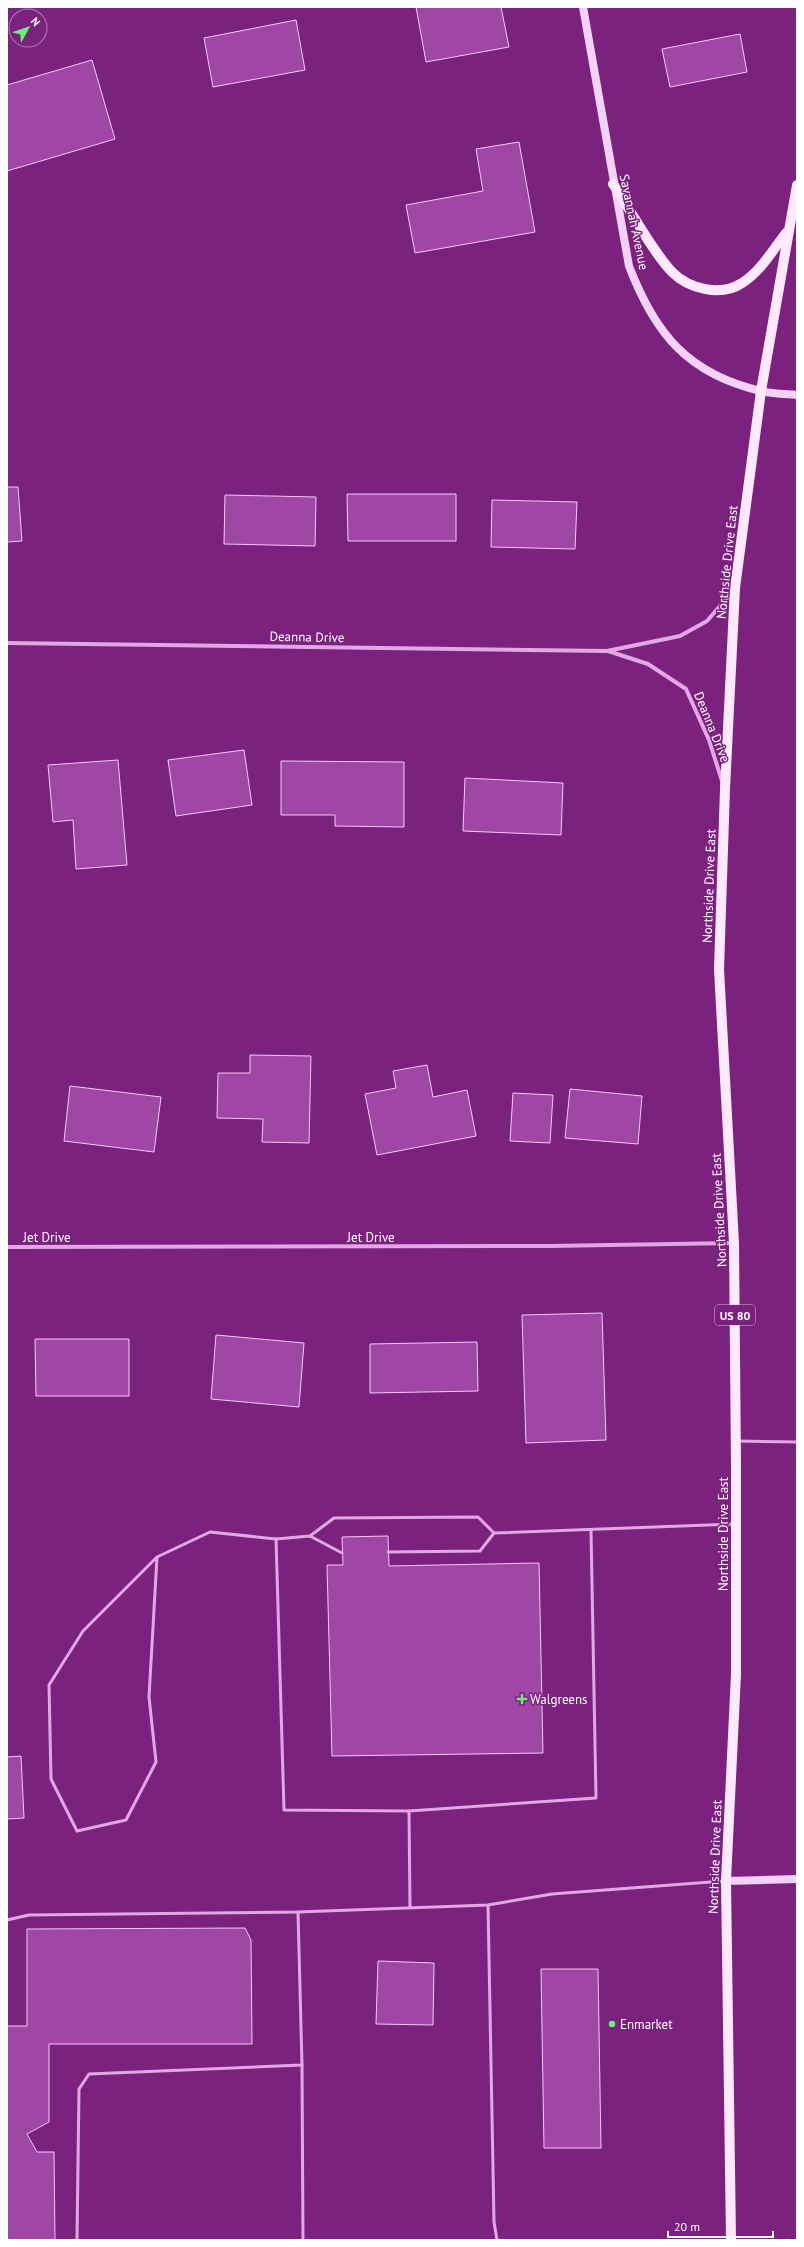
<svg xmlns="http://www.w3.org/2000/svg" width="804" height="2247" viewBox="0 0 804 2247" font-family="'PT Sans',sans-serif">
	<style>
		.building { fill: #a046a5; stroke: #f3caf5 }
		.lines { fill: none; stroke-linecap: round; stroke-linejoin: round }
		.lane { stroke: #e3a7e6; stroke-width: 3 }
		.street { stroke: #e3a7e6; stroke-width: 4 }
		.secondary { stroke: #f4d1f6; stroke-width: 8 }
		.primary { stroke: #fde8fd; stroke-width: 10 }
		.poi-dot { fill: #69f278; stroke: #7b227e; stroke-width: 1.5 }
		.labels { text-anchor: middle; dominant-baseline: central; stroke-width: 3; stroke-linejoin: round; paint-order: stroke }
		.shield { fill: #7b227e; stroke: #d7bdd8; stroke-width: 1 }
		.shield-label { font-size: 12px; font-weight: bold; fill: #fff }
		.street-label { font-size: 13px; fill: #fff; stroke: #7b227e }
		.poi-label { font-size: 13px; fill: #fff; stroke: #7b227e; text-anchor: start }
	</style>
	<rect width="100%" height="100%" fill="#7b227e"/>
	<g class="building">
		<path d="M416,7h85l8,40 -83,15z"/>
		<path d="M296,20l9,50 -92,17 -9,-49z"/>
		<path d="M740,34l7,38 -77,15 -8,-38z"/>
		<path d="M92,60l23,79 -108,32v-86z"/>
		<path d="M519,142l16,90 -120,21 -9,-48 77,-14 -7,-42z"/>
		<path d="M7,487h11l4,54 -15,1z"/>
		<path d="M347,494h109v47h-108z"/>
		<path d="M225,495l91,2 -1,49 -91,-2z"/>
		<path d="M492,500l85,2 -2,47 -84,-2z"/>
		<path d="M244,750l8,55 -76,11 -8,-56z"/>
		<path d="M118,760l9,105 -51,4 -3,-49 -20,2 -5,-57z"/>
		<path d="M281,761l123,1v65l-69,-1v-11h-54z"/>
		<path d="M465,778l98,5 -2,52 -98,-4z"/>
		<path d="M250,1055l61,1 -2,87 -47,-1 1,-23 -46,-1 1,-45h32z"/>
		<path d="M427,1065l6,32 34,-7 9,46 -99,19 -12,-61 31,-6 -3,-17z"/>
		<path d="M70,1086l91,11 -7,55 -90,-11z"/>
		<path d="M570,1089l72,7 -4,48 -73,-6z"/>
		<path d="M513,1093l40,2 -3,48 -40,-2z"/>
		<path d="M602,1313l4,127 -80,3 -4,-128z"/>
		<path d="M216,1335l88,8 -5,64 -88,-8z"/>
		<path d="M35,1339h94v57h-93z"/>
		<path d="M477,1342l1,49 -108,2v-49z"/>
		<path d="M388,1536l1,30 150,-3 4,190 -211,3 -5,-191h16l-1,-28z"/>
		<path d="M21,1756l3,62 -17,1v-62z"/>
		<path d="M245,1928l6,12 1,104h-203v78l-22,12 10,18h17l1,88h-48v-214h20v-97z"/>
		<path d="M378,1961l56,2 -1,62 -57,-1z"/>
		<path d="M541,1969h57l3,179h-57z"/>
	</g>
	<g class="lines">
		<g class="lane">
			<path d="M737,1441l60,1"/>
			<path d="M310,1536l24,-18 144,-1 16,16 241,-9"/>
			<path d="M276,1539l8,271 125,1"/>
			<path d="M388,1552l92,-1 14,-18"/>
			<path d="M157,1557l-8,140 7,65 -30,58 -49,11 -26,-52 -2,-94 34,-54 74,-74 53,-25 66,7 34,-3 32,17"/>
			<path d="M488,1905l6,317 3,18"/>
			<path d="M410,1907l-1,-96 187,-13 -5,-268"/>
			<path d="M7,1920l22,-5 269,-3 190,-7 64,-11 172,-13"/>
			<path d="M302,2065l1,175"/>
			<path d="M77,2240l2,-151 10,-15 213,-9 -4,-153"/>
		</g>
		<g class="street">
			<path d="M7,643l600,8 73,-15 27,-15 26,-30"/>
			<path d="M608,651l40,13 38,25 23,51 13,41"/>
			<path d="M7,1247l542,-1 185,-3"/>
		</g>
		<g class="secondary">
			<path d="M583,7l46,259c26,68 59,108 132,125 11,3 24,3 36,4"/>
			<path d="M726,1881l71,-2"/>
		</g>
		<g class="primary">
			<path d="M613,184c17,25 39,67 59,88 17,17 49,25 70,11 18,-11 31,-33 44,-50"/>
			<path d="M731,2240l-5,-359 10,-207v-208l-2,-223 -15,-274 6,-180 10,-201 26,-197 36,-206"/>
		</g>
	</g>
	<g class="poi-dot">
		<path d="M520 1693h4v4h4v4h-4v4h-4v-4h-4v-4h4z"/>
		<circle cx="612" cy="2024" r="4"/>
	</g>
	<g class="labels">
		<rect class="shield" x="715" y="1305" width="40" height="20" rx="3"/>
		<g class="shield-label">
			<text x="735" y="1315">US 80</text>
		</g>
		<g class="street-label">
			<text transform="translate(634 222) rotate(78)">Savannah Avenue</text>
			<text transform="translate(727 562) rotate(-84)">Northside Drive East</text>
			<text transform="translate(307 637) rotate(1)">Deanna Drive</text>
			<text transform="translate(712 727) rotate(68)">Deanna Drive</text>
			<text transform="translate(709 886) rotate(-88)">Northside Drive East</text>
			<text transform="translate(719 1210) rotate(-93)">Northside Drive East</text>
			<text x="47" y="1237">Jet Drive</text>
			<text x="371" y="1237">Jet Drive</text>
			<text transform="translate(723 1534) rotate(-90)">Northside Drive East</text>
			<text transform="translate(715 1857) rotate(-88)">Northside Drive East</text>
		</g>
		<g class="poi-label">
			<text x="530" y="1699">Walgreens</text>
			<text x="620" y="2024">Enmarket</text>
		</g>
	</g>
	<rect width="804" height="2247" fill="none" stroke="#ffffff" stroke-width="16"/>
	<g transform="translate(28 28) rotate(50)"><circle r="19" fill="#7b227e" stroke="#b07ab2"/>
	<path d="M0-3L7 15L0 10L-7 15Z" fill="#69f278"/>
	<text y="-6" font-size="11" font-weight="bold" text-anchor="middle" fill="#ffffff">N</text>
	</g>
	<path d="M668 2231v6h105v-6" fill="none" stroke="#ffffff" stroke-width="2"/>
	<text x="674" y="2231" font-size="12" fill="#ffffff" stroke="#7b227e" stroke-width="3" paint-order="stroke">20 m</text>
</svg>
